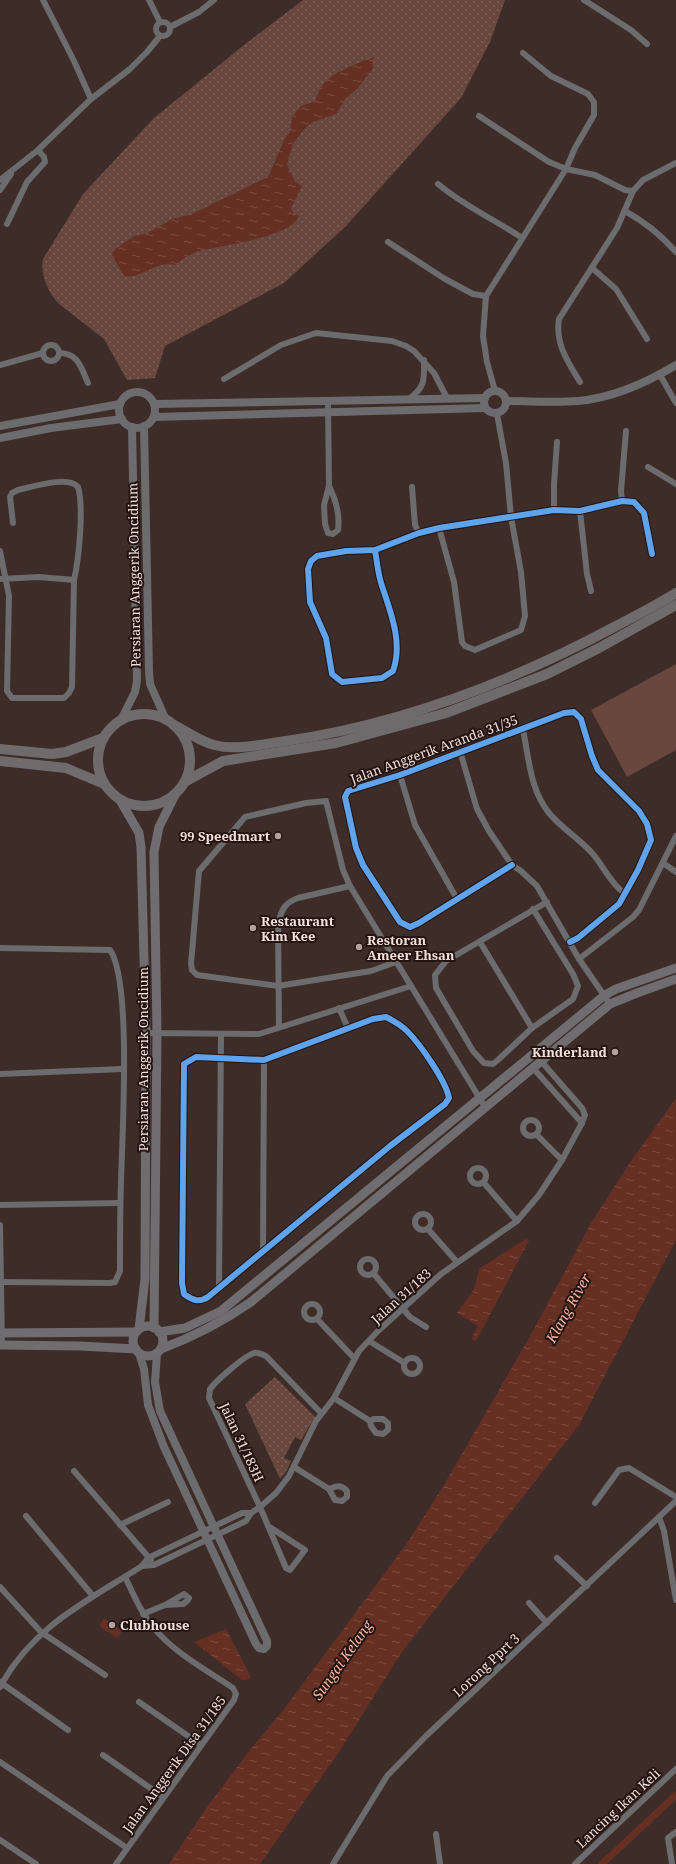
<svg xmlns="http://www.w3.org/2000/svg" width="676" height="1864" viewBox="0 0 676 1864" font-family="'Noto Serif',serif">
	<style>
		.grass { fill: url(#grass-dots) }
		.garden { fill: #68473e }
		.water { fill: url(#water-ripples) }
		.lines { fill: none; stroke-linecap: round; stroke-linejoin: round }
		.canal { stroke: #652f23; stroke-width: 7 }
		.minor { stroke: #6c6b6e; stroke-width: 6 }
		.tertiary { stroke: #6c6b6e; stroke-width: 8 }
		.secondary { stroke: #6f6d6f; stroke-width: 9 }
		.primary { stroke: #6f6b6d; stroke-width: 10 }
		.cycleway-casing { stroke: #221411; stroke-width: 8 }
		.cycleway { stroke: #60a3ed; stroke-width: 6 }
		.poi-dot { fill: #b4a09c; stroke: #221411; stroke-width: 1.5 }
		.labels { text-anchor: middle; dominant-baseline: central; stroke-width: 4; stroke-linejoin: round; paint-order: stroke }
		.street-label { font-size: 13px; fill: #f4dfda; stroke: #221411 }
		.poi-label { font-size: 13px; font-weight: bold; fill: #f4dfda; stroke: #221411; text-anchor: start }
		.water-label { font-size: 14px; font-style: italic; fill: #feb3a0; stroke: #221411 }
	</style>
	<defs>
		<pattern id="grass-dots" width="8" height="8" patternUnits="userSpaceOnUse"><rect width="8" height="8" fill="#68473e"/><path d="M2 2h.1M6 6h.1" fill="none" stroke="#7e6159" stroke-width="1.8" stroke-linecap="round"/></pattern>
		<pattern id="water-ripples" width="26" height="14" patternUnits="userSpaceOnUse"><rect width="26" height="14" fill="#652f23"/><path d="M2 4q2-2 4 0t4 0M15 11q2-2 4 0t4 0" fill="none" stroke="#7c4d42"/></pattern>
	</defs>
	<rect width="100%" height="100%" fill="#3d2c28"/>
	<g class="grass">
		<path d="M303,0h202l-15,42 -29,56 -115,128 -62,57 -119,63 -10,32 -28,2 -23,-41 -45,-35c-11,-12 -19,-29 -16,-45l40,-65 71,-76 90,-73z"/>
		<path d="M275,1377l40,40 -14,23 -6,-3 -11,21 7,3 -5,11 -6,7 -35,-75z"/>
	</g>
	<path class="garden" d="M676,664v86l-49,27 -36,-67z"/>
	<g class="water">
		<path d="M374,57l-2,13 -15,19 -12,10 -9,15 -23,8 -7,5 -13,17 -6,20 8,18 7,4 -11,22 3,6 5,2c-7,21 -79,30 -100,35 -8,2 -17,9 -24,14 -19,-5 -33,14 -51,11l-12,-21 2,-5 20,-14 14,-3 24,-14 20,-5 76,-37 17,-39 5,-6 2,-15 9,-11 14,-5c2,-5 4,-11 7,-15 7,-12 38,-24 52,-29z"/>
		<path d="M676,1098v142l-97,185 -177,227 -65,103 -77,109h-91l38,-57 43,-57 34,-41 123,-166 37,-58 86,-149 61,-113 38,-59z"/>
		<path d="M526,1239l3,2 -53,100 -5,-2 7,-13 -21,-13 17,-24 6,-21z"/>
		<path d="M104,1618l18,13 -5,7 -18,-12z"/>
		<path d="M226,1629l24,46v4l-8,1 -48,-38z"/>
	</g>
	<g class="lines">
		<path class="canal" d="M602,1864l74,-69"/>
		<g class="minor">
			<path d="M43,0l31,61 17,38"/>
			<path d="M149,0l11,22"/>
			<path d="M584,0l47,30 16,14"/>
			<circle cx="163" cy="29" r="7"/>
			<path d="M170,27l29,-15 15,-12"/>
			<path d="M479,116l70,46 17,7 29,6 30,15 8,1 10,-11 33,-17"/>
			<path d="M0,180l38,-30 53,-51 39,-30 17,-17 13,-16"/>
			<path d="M438,184c26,22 56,35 84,54"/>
			<path d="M0,190l11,-16"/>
			<path d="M625,211c20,11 36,24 51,41"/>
			<path d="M7,224l20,-42 18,-20 -1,-5 -6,-7"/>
			<path d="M388,242l57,37 28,15 13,2"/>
			<path d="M592,268l24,21 31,50"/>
			<circle cx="51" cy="353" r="8"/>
			<path d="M59,353c20,0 22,15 29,30"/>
			<path d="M0,365l43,-12"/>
			<path d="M660,375l16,28"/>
			<path d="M224,379l57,-34 35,-12 76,8 14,5 8,5 20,22 13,25"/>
			<path d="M580,382c-12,-20 -25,-38 -21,-63l58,-91 16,-37"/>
			<path d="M495,391l-8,-29 -4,-26 3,-40 80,-127 9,-21 19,-33v-13l-6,-8 -37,-18 -28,-23"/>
			<path d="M409,399c17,-13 15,-19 15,-39"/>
			<path d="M328,402l1,84 -5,19 1,19 3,9 5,1 5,-4c2,-15 -2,-30 -9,-44"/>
			<path d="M648,467l28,17"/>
			<path d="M412,487l3,38 4,8"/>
			<path d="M622,501l-1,-10 5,-60"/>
			<path d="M554,510v-26l3,-42"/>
			<path d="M580,511l7,63 4,17"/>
			<path d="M439,528l15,54 8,60 3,4 10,4 46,-20 4,-14 -4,-44 -10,-55 -5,-54 -9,-49"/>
			<path d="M375,550c2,12 3,25 7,36 9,27 21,57 11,85l-11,7 -40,4 -10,-8 -6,-36 -16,-36 -2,-33 3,-8 6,-5 29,-5 29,-1 44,-17 20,-5 115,-18 26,1 42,-10 12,1 10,11 8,41"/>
			<path d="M0,551l9,45 -2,95 5,7h52l5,-5 3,-6 2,-107c5,-21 10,-73 4,-93 -10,-12 -46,0 -60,3l-6,3 -2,4 3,26"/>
			<path d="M0,579l39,-2 35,3"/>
			<path d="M523,730c6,28 7,60 26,83 12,15 30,25 43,40 11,12 18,30 32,40"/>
			<path d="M460,751l17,58 12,22 23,34 9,6 16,15 42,73 31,45"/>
			<path d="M400,775l15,50 42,74"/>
			<path d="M663,863l13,9"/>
			<path d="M512,865l-93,58 -9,4 -10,-5 -37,-57 -7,-17 -11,-51 3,-6 52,-16 164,-62 10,-1 7,7 2,7 9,30 6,14 41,41 8,13 4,16 -13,30 -19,34 -41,34 -8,4"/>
			<path d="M533,909l40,65 5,12 -5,13 -41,29 -33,31 -6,5 -9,-1 -11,-12 -37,-63 -1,-13 11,-14 101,-59"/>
			<path d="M480,942l52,86"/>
			<path d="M0,948l110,2c22,31 12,187 11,232 -1,30 -1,59 -1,89l-5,11 -5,1 -109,-1"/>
			<path d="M579,959l54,-42 6,-7 37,-74"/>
			<path d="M396,962l-25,9 -93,15 -81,-11 -5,-5 -1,-6 8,-93 46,-54 61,-14 20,-2 17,69 7,16 135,221"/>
			<path d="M339,1008l9,20"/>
			<path d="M386,1017c8,4 15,8 21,14 13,13 39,50 42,67l-4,6 -55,42 -182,151c-9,6 -16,3 -24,-3l-2,-11 2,-219 12,-7 68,3 109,-41z"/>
			<path d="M279,1027l-1,-103c3,-13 6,-21 20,-26l52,-12"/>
			<path d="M146,1033l113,1 152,-48"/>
			<path d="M533,1068l49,55 3,-8 -3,-7 -41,-47"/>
			<path d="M0,1074l123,-5"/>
			<circle cx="531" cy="1128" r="8"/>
			<path d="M537,1135l25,25"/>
			<circle cx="478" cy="1176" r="8"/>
			<path d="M484,1183l33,38"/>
			<path d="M0,1205l120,-2"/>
			<circle cx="423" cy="1222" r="8"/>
			<path d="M0,1225l2,120"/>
			<path d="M428,1229l29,33"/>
			<path d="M263,1250l1,-190"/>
			<circle cx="368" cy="1267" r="8"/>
			<path d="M374,1274l36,43 16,10"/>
			<path d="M219,1286l2,-252"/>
			<circle cx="312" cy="1312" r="8"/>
			<path d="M318,1320l36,38"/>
			<path d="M369,1341l34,21"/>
			<circle cx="412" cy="1366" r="8"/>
			<path d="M334,1398l36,23 1,5 5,7 7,1 5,-4v-7l-5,-4h-9l-4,2"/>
			<path d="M294,1467l35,22 6,11 7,1 5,-4v-6c-6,-7 -11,-5 -18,-2"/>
			<path d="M74,1471l77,89"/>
			<path d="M595,1503l24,-33 10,-2 47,29"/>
			<path d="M26,1516l67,80"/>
			<path d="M659,1517l5,14 12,69"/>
			<path d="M120,1525l48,-23"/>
			<path d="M268,1526l37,24 -15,20 -4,-2 -26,-61 -51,-109 1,-9c6,-8 34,-33 44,-36 4,-1 7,1 12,3l55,57"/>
			<path d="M557,1558l30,28"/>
			<path d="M142,1566l12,-1 92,-44 5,-8 9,-6 16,-14 13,-17 27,-55 18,-23 25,-47 19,-20 63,-57 76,-53 22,-26 23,-35 20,-37"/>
			<path d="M0,1587l41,45 64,43"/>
			<path d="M529,1603l18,20"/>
			<path d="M143,1614l22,-9 19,-11 5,4 -2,3 -4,3 -18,1"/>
			<path d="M0,1682l68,48"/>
			<path d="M0,1687c33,-61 86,-85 142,-121l6,-8 94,-45h9"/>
			<path d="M139,1702l62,43"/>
			<path d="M103,1755l60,42"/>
			<path d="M0,1762l127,86"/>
			<path d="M436,1834l4,30"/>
			<path d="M0,1840l36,24"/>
			<path d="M116,1864l118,-164 2,-6 -3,-6c-25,-17 -60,-36 -79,-60 -13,-15 -20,-33 -29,-51"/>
			<path d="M333,1864l54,-88 39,-40 250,-235"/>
			<path d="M575,1864l101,-95"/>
			<path d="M672,1864l-4,-26 8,-6"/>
		</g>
		<g class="tertiary">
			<circle cx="495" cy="402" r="11"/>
			<circle cx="137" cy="410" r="18"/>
			<path d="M507,401c23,0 47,2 71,0 35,-3 68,-18 98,-36"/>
			<path d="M154,404l331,-6"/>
			<path d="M154,417l331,-9"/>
			<path d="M0,426l120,-22"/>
			<path d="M144,426l5,245 1,13 16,36"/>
			<path d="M0,438l51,-10 71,-9"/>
			<path d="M121,720l14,-28 2,-11 -5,-254"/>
			<path d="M139,1353l5,16 4,36 16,42 92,197 3,4 5,1 3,-3v-5l-107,-230 -5,-29 2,-29"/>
		</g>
		<g class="secondary">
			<path d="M120,800l19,33 2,14 5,186 -1,246 -6,50"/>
			<circle cx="148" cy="1341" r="15"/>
			<path d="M154,1328l3,-295 -3,-181 5,-25 16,-32"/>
			<path d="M159,1332l26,-4 36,-17 384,-316 11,-6 60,-21"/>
			<path d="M0,1333l136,-1"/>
			<path d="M0,1345l80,1 56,3"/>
			<path d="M161,1349c32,-12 61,-27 90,-47l359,-298 27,-11 39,-14"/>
		</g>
		<g class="primary">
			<circle cx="144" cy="760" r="46"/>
			<path d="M174,725c12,6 27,17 40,20 23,6 49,-1 72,-4 117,-17 228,-60 332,-116 19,-10 39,-20 58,-32"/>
			<path d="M0,749l52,5 14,-2 37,-14"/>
			<path d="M0,761l66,7 38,16"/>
			<path d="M186,781l37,-20 113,-18 110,-30 101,-39 52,-26 77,-43"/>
		</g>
		<defs>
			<g id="cycleway">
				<path d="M375,550c2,12 3,25 7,36 9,27 21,57 11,85l-11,7 -40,4 -10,-8 -6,-36 -16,-36 -2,-33 3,-8 6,-5 29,-5 29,-1 44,-17 20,-5 115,-18 26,1 42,-10 12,1 10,11 8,41"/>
				<path d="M512,865l-93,58 -9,4 -10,-5 -37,-57 -7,-17 -11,-51 3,-6 52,-16 164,-62 10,-1 7,7 2,7 9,30 6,14 41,41 8,13 4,16 -13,30 -19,34 -41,34 -8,4"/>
				<path d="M386,1017c8,4 15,8 21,14 13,13 39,50 42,67l-4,6 -55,42 -182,151c-9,6 -16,3 -24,-3l-2,-11 2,-219 12,-7 68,3 109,-41z"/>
			</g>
		</defs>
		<use href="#cycleway" class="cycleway-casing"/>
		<use href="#cycleway" class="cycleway"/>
	</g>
	<g class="poi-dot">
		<circle cx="278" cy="836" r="4"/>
		<circle cx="253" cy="928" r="4"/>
		<circle cx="359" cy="947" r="4"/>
		<circle cx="615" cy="1052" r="4"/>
		<circle cx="112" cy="1625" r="4"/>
	</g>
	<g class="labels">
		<g class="street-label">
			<text transform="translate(134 575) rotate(-91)">Persiaran Anggerik Oncidium</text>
			<text transform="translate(434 749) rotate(-20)">Jalan Anggerik Aranda 31/35</text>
			<text transform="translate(143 1059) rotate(-90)">Persiaran Anggerik Oncidium</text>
			<text transform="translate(401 1296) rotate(-42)">Jalan 31/183</text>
			<text transform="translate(242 1442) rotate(65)">Jalan 31/183H</text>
			<text transform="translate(486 1665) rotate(-43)">Lorong Pprt 3</text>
			<text transform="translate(174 1764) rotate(-54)">Jalan Anggerik Disa 31/185</text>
			<text transform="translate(618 1808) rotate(-43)">Lancing Ikan Keli</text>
		</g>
		<g class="poi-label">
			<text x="270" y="836" text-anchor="end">99 Speedmart</text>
			<text x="261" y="921">Restaurant<tspan x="261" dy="15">Kim Kee</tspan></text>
			<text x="367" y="940">Restoran<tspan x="367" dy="15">Ameer Ehsan</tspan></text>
			<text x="607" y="1052" text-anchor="end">Kinderland</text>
			<text x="120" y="1625">Clubhouse</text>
		</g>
		<g class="water-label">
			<text transform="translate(568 1308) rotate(-61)">Klang River</text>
			<text transform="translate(342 1660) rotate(-55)">Sungai Kelang</text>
		</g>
	</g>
</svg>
